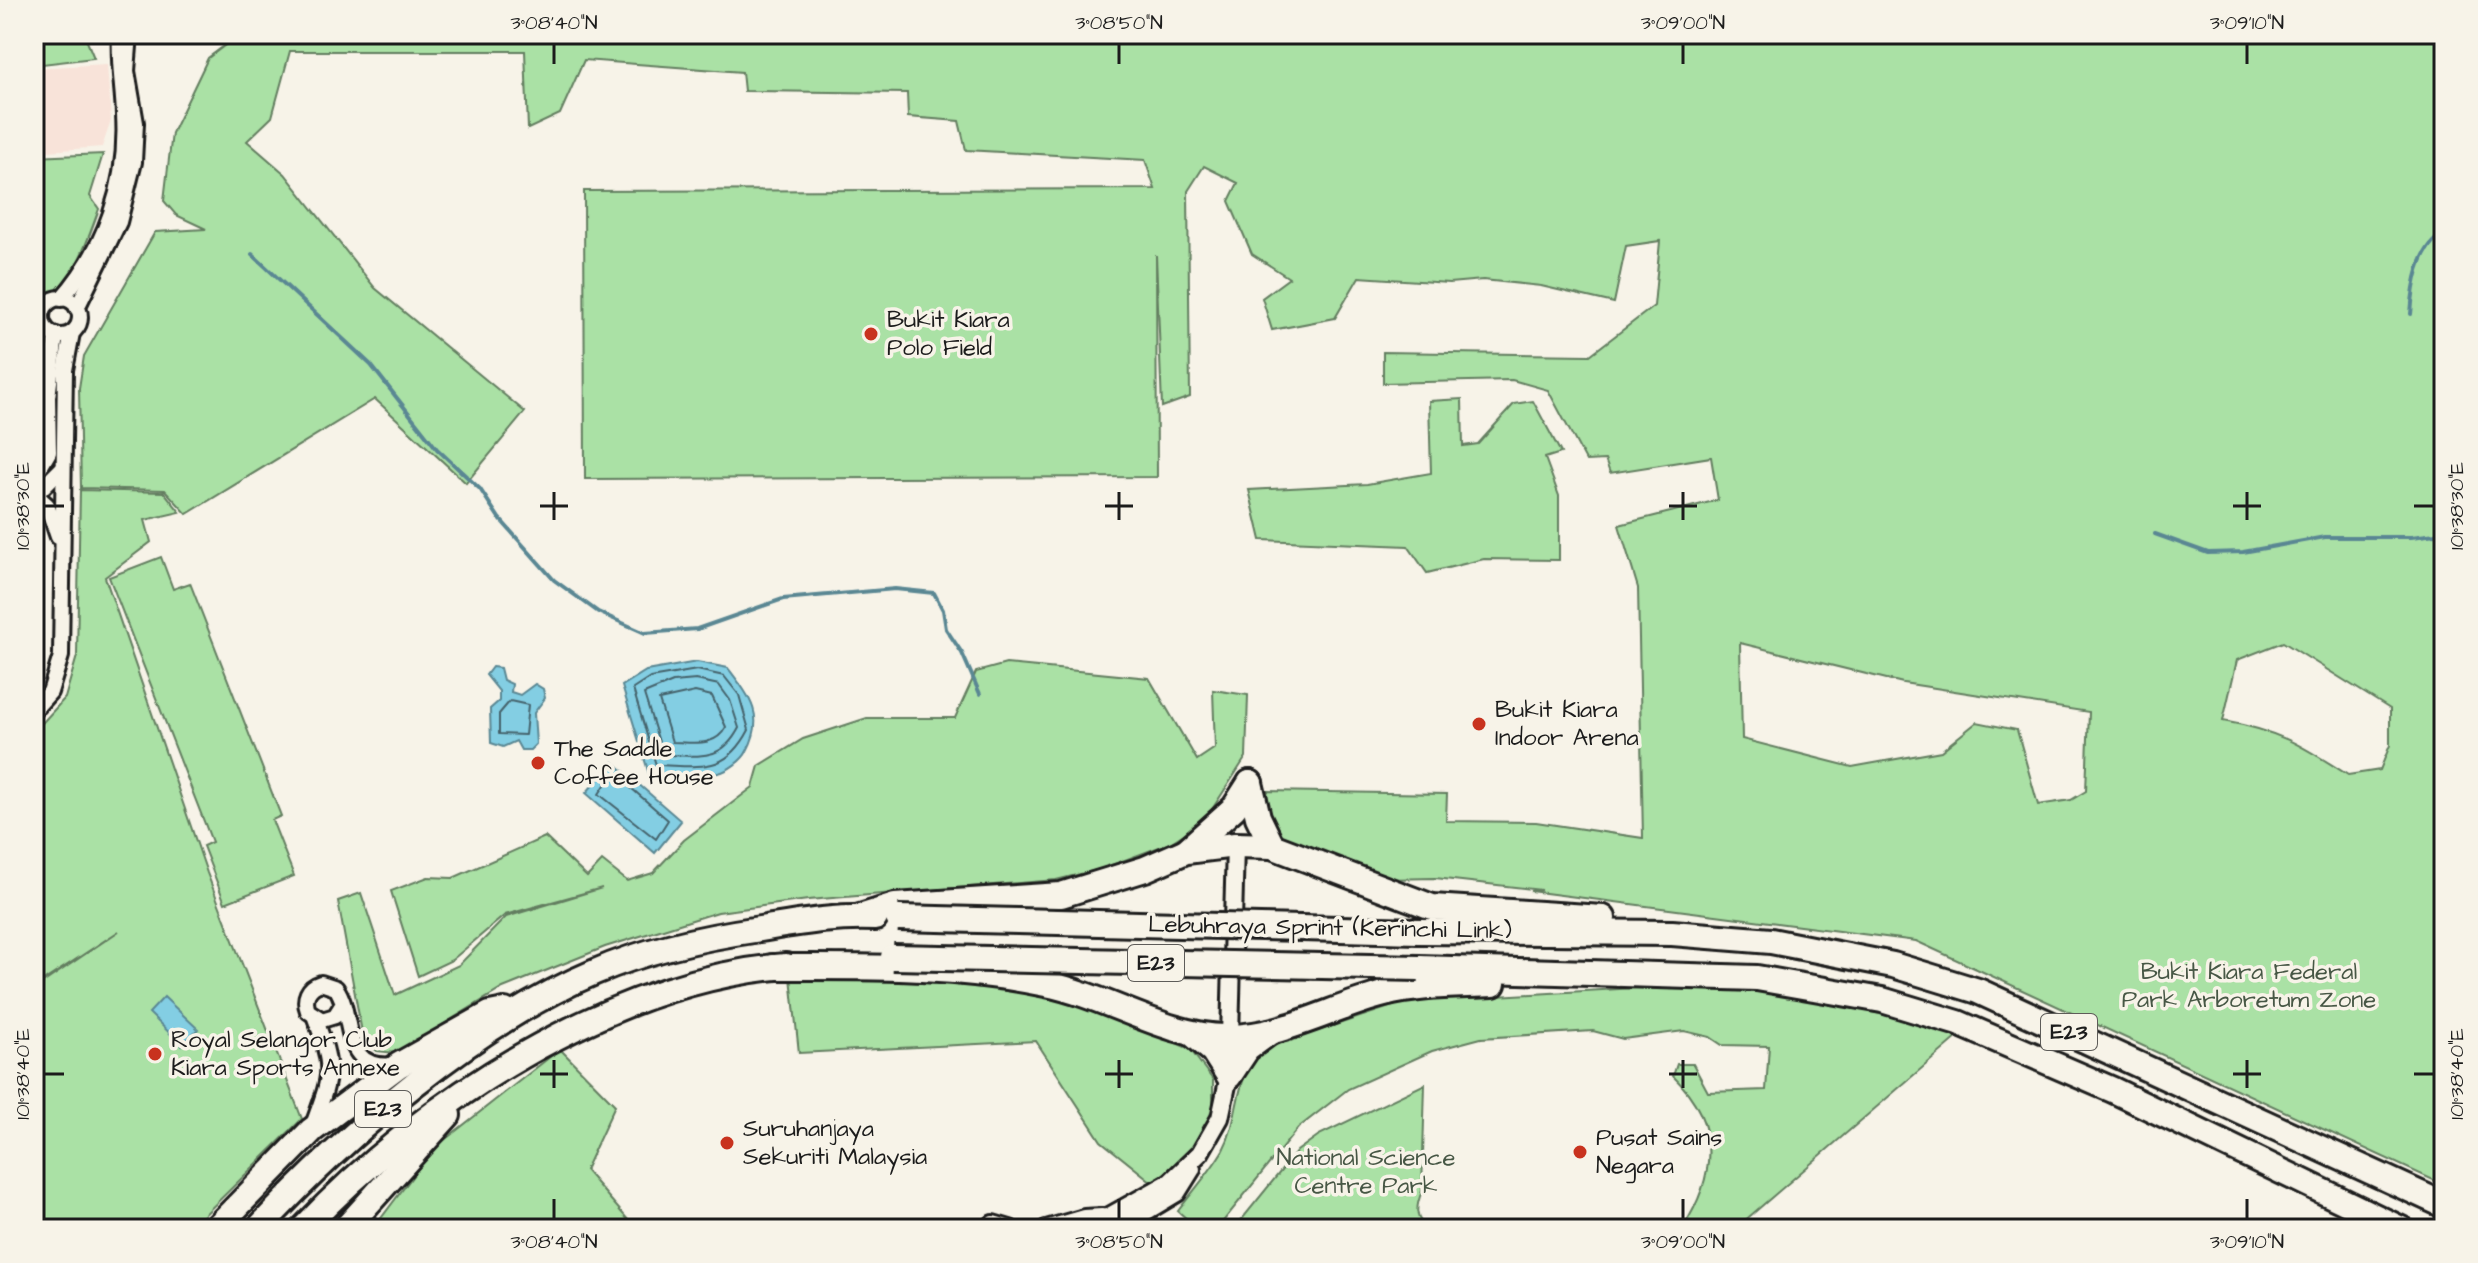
<svg xmlns="http://www.w3.org/2000/svg" width="2478" height="1263" viewBox="0 0 2478 1263" font-family="'Architects Daughter',sans-serif">
	<style>
		.built { fill: #f8e3d9 }
		.green { fill: #aae1a5; stroke: #637e60; stroke-width: 2; fill-rule: evenodd }
		.water { fill: #83cee3; stroke: #5a8793; stroke-width: 2 }
		.lines { fill: none; stroke-linecap: round; stroke-linejoin: round }
		.shore { stroke: #45636c; stroke-width: 2 }
		.stream { stroke: #5a8793; stroke-width: 4 }
		.minor-casing { stroke: #1c1c1c; stroke-width: 20 }
		.tertiary-casing { stroke: #1c1c1c; stroke-width: 22 }
		.motorway-casing { stroke: #1c1c1c; stroke-width: 30 }
		.minor { stroke: #f7f3e8; stroke-width: 14 }
		.tertiary { stroke: #f7f3e8; stroke-width: 16 }
		.motorway { stroke: #f7f3e8; stroke-width: 24 }
		.motorway-bridge-casing { stroke: #1c1c1c; stroke-width: 30; stroke-linecap: butt }
		.motorway-bridge { stroke: #f7f3e8; stroke-width: 24 }
		.ticks { fill: none; stroke: #1c1c1c; stroke-width: 3 }
		.poi-dot { fill: #c8321e; stroke: #f7f3e8; stroke-width: 3 }
		.labels { text-anchor: middle; dominant-baseline: central; stroke-width: 7; stroke-linejoin: round; paint-order: stroke }
		.shield { fill: #f7f3e8; stroke: #5e5c59; stroke-width: 2 }
		.shield-label { font-size: 22px; font-weight: bold; fill: #1c1c1c }
		.poi-label { font-size: 24px; fill: #1c1c1c; stroke: #f7f3e8; text-anchor: start }
		.street-label { font-size: 24px; fill: #1c1c1c; stroke: #f7f3e8 }
		.park-label { font-size: 24px; fill: #475745; stroke: #f7f3e8 }
		.neatline { fill: none; stroke: #1c1c1c; stroke-width: 3 }
		.ticks-label { font-size: 20px; text-anchor: middle; fill: #1c1c1c }
	</style>
	<rect width="100%" height="100%" fill="#f7f3e8"/>
	<filter id="ink" filterUnits="userSpaceOnUse"><feTurbulence type="fractalNoise" baseFrequency=".0125" numOctaves="2"/><feDisplacementMap in="SourceGraphic" scale="16" xChannelSelector="R" yChannelSelector="G"/><feConvolveMatrix kernelMatrix="1 2 1 2 8 2 1 2 1" color-interpolation-filters="sRGB"/></filter>
	<g filter="url(#ink)">
		<g class="built">
			<path d="M107,64l4,57 -9,26 -68,5v-84z"/>
			<path d="M43,513l-3,127 -6,21v-147z"/>
		</g>
		<g class="green">
			<path d="M34,34h50l10,24 -60,7z"/>
			<path d="M240,34h444l99,5 13,-5h1648v1151l-528,-244 -386,-50 11,-1 -106,-12 -49,1 -114,-40 -5,-48 180,3 -1,27 90,1 107,16 -5,-250 -19,-63 99,-25 -7,-43 -101,16 -5,-13 -19,1 -38,-71 -36,-10 -129,3v-31l207,3 64,-49 6,-65 -34,5 -12,57 -73,-17 -58,-6 -34,3 -90,-6 -24,41 -63,12 -10,-32 27,-20 -37,-24 -23,-53 9,-18 -34,-17 -16,25 2,206 -28,10 -6,-152 1,222 -572,2 -1,-288 571,-2 -10,-29 -179,-10 -7,-29 -51,-4 -1,-24 -163,-2 -2,-19 -158,-12 -24,54 -32,15 -3,-78h-235l-18,66 -25,24 38,33 90,114 150,124 -59,71 -91,-84 -188,115 -22,-24 -84,-2 -2,-100 5,-32 71,-124 51,-3 -30,-14 -12,-14 8,-68 36,-75zM2283,642l107,67v36l-10,25 -32,5c-48,-31 -69,-44 -125,-54l14,-61zM1740,643l163,40 186,29 -3,79 -15,9 -33,5 -21,-75 -40,-8 -36,29 -89,16 -110,-28z"/>
			<path d="M103,154l-13,42 9,13c-8,22 -16,46 -29,66 -10,15 -24,23 -31,40v122l-5,22v-302z"/>
			<path d="M1462,399l1,47 15,-2 36,-40 19,-3 28,52 -16,5 14,38v64l-75,-1 -57,14 -19,-27 -147,-6 -12,-50 118,-6 64,-11 -2,-72z"/>
			<path d="M80,490l84,2 16,20 -35,8 6,22 -46,35 102,296 95,246 -112,110h-156v-240l85,-58 -85,56v-255l31,-34 12,-42z"/>
			<path d="M161,557l12,32 17,-6 91,233 -9,4 22,56 -69,27 -22,-57 9,-4 -103,-265z"/>
			<path d="M1006,664l143,14 48,82 18,-12 -2,-58 35,5 -2,62 -41,63 -35,23 -69,26 -45,11 -248,20 -90,12 -113,35 -102,41 -107,65 -19,-2 -14,-13 -25,-137 23,-8 34,102 64,-30 47,-48 96,-29 -97,27 -53,45 -34,16 -27,-85 37,-14 25,1 92,-41 42,40 15,-16 25,20 26,-8 31,-33 69,-53 6,-21 44,-27 64,-21h88l21,-46z"/>
			<path d="M791,977l165,3 124,21 110,48 23,31v40l-24,36 -37,26 -51,-41 -65,-100 -237,12z"/>
			<path d="M1689,985c97,7 178,21 269,52l-223,192h-53c35,-54 39,-106 -9,-153l4,-12h16l15,28 58,-2 3,-44 -47,-1 -12,-8 -26,-6 -61,8 -30,-8 -112,7 -49,13 -84,38 -50,39 -81,101h-19l-20,-18c15,-20 33,-40 45,-61 19,-36 9,-76 43,-102l142,-47z"/>
			<path d="M560,1049l55,56 -30,65 51,59h-263l60,-80z"/>
			<path d="M1425,1084l-3,107c-6,15 -9,29 8,38h-196l63,-78 22,-16z"/>
		</g>
		<g class="water">
			<path d="M697,662l31,6c22,29 38,48 19,83 -4,9 -19,20 -29,22 -17,3 -49,0 -69,1l-27,-88 24,-15z"/>
			<path d="M492,667l8,1 3,12 9,4 -1,8 9,3 15,-11 8,5 2,9 -11,15 2,31 -6,6h-9l-5,-9 -13,6 -12,-4 -1,-34 9,-8v-10l-13,-16z"/>
			<path d="M613,762l68,59 -26,32 -69,-60z"/>
			<path d="M164,997l34,32 -16,16 -33,-32z"/>
		</g>
		<g class="lines">
			<g class="shore">
				<path d="M697,670l27,6 15,19 10,35c-23,44 -48,36 -93,35l-23,-76 17,-11z"/>
				<path d="M696,680l23,5 11,15 9,28c-18,35 -41,27 -76,27l-19,-61 29,-12z"/>
				<path d="M695,692l17,4 14,31c-11,21 -33,15 -54,15l-13,-42z"/>
				<path d="M510,701l18,4 -3,30 -26,-1v-20z"/>
				<path d="M616,775l52,45 -12,19 -57,-45 12,-18z"/>
			</g>
			<g class="stream">
				<path d="M252,254l119,111 66,84 43,40 19,29 55,62 44,32 47,21 52,-4 86,-30 112,-10 39,4 9,17 3,19 16,24 18,41"/>
				<path d="M2411,314c2,-28 7,-66 33,-81"/>
				<path d="M2155,534l53,19 35,-1 82,-15h86l33,-4"/>
			</g>
			<defs>
				<g id="minor">
					<circle cx="61" cy="317" r="19"/>
					<path d="M61,299c45,-51 67,-116 63,-184 -1,-28 -6,-53 -4,-81"/>
					<path d="M77,308l42,-86 15,-60 2,-39 -9,-52 3,-37"/>
					<path d="M34,478l15,-26 -1,-55 8,-62"/>
					<path d="M36,495l11,10 11,32"/>
					<path d="M34,496l29,-29"/>
					<path d="M34,710l16,-18 11,-36 4,-286 7,-37"/>
					<path d="M342,1005l-7,11 -13,4 -14,-9c-5,-13 0,-24 13,-28l15,5c20,28 2,84 60,77"/>
					<path d="M313,1125c18,-50 22,-55 2,-107"/>
				</g>
				<g id="tertiary">
					<path d="M993,1224l17,5"/>
					<path d="M1046,1229l38,-11 18,-1"/>
					<path d="M1086,1229l84,-47 30,-29 20,-35 9,-42 6,-231"/>
					<path d="M1117,1229l60,-36 15,-24"/>
				</g>
				<g id="motorway">
					<path d="M1250,783l8,34 14,29"/>
					<path d="M1186,851l48,-43 16,-25"/>
					<path d="M860,917l35,-11 166,-11 84,-26 41,-18 49,-6 37,1 160,61 171,11"/>
					<path d="M1419,931l253,2 99,8 122,24 85,26 466,214"/>
					<path d="M773,967c90,0 184,-2 273,17 61,12 118,52 180,53 55,1 106,-30 158,-43 36,-9 73,-8 109,-10"/>
					<path d="M1419,968l338,10 125,22 76,23 155,67 288,139"/>
					<path d="M1194,1035l19,16 16,25 18,-27 23,-17"/>
					<path d="M215,1229l97,-99 87,-65 91,-51 15,-3"/>
					<path d="M258,1229c88,-95 218,-207 337,-257 53,-23 109,-35 165,-43 38,-6 77,-13 115,-11"/>
					<path d="M303,1229c120,-127 305,-248 483,-263"/>
					<path d="M345,1229l103,-114"/>
				</g>
			</defs>
			<use href="#minor" class="minor-casing"/>
			<use href="#tertiary" class="tertiary-casing"/>
			<use href="#motorway" class="motorway-casing"/>
			<use href="#minor" class="minor"/>
			<use href="#tertiary" class="tertiary"/>
			<use href="#motorway" class="motorway"/>
			<defs>
				<g id="motorway-bridge">
					<path d="M898,918l521,13"/>
					<path d="M893,957l526,11"/>
				</g>
			</defs>
			<use href="#motorway-bridge" class="motorway-bridge-casing"/>
			<use href="#motorway-bridge" class="motorway-bridge"/>
		</g>
	</g>
	<path class="ticks" d="M554,44v20M1119,44v20M1683,44v20M2247,44v20M554,492v28M1119,492v28M1683,492v28M2247,492v28M44,506h20M540,506h28M1105,506h28M1669,506h28M2233,506h28M2414,506h20M554,1060v28M1119,1060v28M1683,1060v28M2247,1060v28M44,1074h20M540,1074h28M1105,1074h28M1669,1074h28M2233,1074h28M2414,1074h20M554,1199v20M1119,1199v20M1683,1199v20M2247,1199v20"/>
	<g class="poi-dot">
		<circle cx="871" cy="334" r="8"/>
		<circle cx="1479" cy="724" r="8"/>
		<circle cx="538" cy="763" r="8"/>
		<circle cx="155" cy="1054" r="8"/>
		<circle cx="727" cy="1143" r="8"/>
		<circle cx="1580" cy="1152" r="8"/>
	</g>
	<g class="labels">
		<g class="shield">
			<rect x="1128" y="945" width="56" height="36" rx="6"/>
			<rect x="2041" y="1014" width="56" height="36" rx="6"/>
			<rect x="355" y="1091" width="56" height="36" rx="6"/>
		</g>
		<g class="shield-label">
			<text x="1156" y="963">E23</text>
			<text x="2069" y="1032">E23</text>
			<text x="383" y="1109">E23</text>
		</g>
		<g class="poi-label">
			<text x="887" y="320">Bukit Kiara<tspan x="887" dy="28">Polo Field</tspan></text>
			<text x="1495" y="710">Bukit Kiara<tspan x="1495" dy="28">Indoor Arena</tspan></text>
			<text x="554" y="749">The Saddle<tspan x="554" dy="28">Coffee House</tspan></text>
			<text x="171" y="1040">Royal Selangor Club<tspan x="171" dy="28">Kiara Sports Annexe</tspan></text>
			<text x="743" y="1129">Suruhanjaya<tspan x="743" dy="28">Sekuriti Malaysia</tspan></text>
			<text x="1596" y="1138">Pusat Sains<tspan x="1596" dy="28">Negara</tspan></text>
		</g>
		<g class="street-label">
			<text transform="translate(1330 928) rotate(1)">Lebuhraya Sprint (Kerinchi Link)</text>
		</g>
		<g class="park-label">
			<text x="2249" y="972">Bukit Kiara Federal<tspan x="2249" dy="28">Park Arboretum Zone</tspan></text>
			<text x="1366" y="1158">National Science<tspan x="1366" dy="28">Centre Park</tspan></text>
		</g>
	</g>
	<rect width="2478" height="1263" fill="none" stroke="#f7f3e8" stroke-width="88"/>
	<rect x="44" y="44" width="2390" height="1175" class="neatline"/>
	<g class="ticks-label">
		<text x="554" y="29">3°08'40"N</text>
		<text x="1119" y="29">3°08'50"N</text>
		<text x="1683" y="29">3°09'00"N</text>
		<text x="2247" y="29">3°09'10"N</text>
		<text transform="translate(2456 506) rotate(-90)" y="7">101°38'30"E</text>
		<text transform="translate(22 506) rotate(-90)" y="7">101°38'30"E</text>
		<text transform="translate(2456 1074) rotate(-90)" y="7">101°38'40"E</text>
		<text transform="translate(22 1074) rotate(-90)" y="7">101°38'40"E</text>
		<text x="554" y="1248">3°08'40"N</text>
		<text x="1119" y="1248">3°08'50"N</text>
		<text x="1683" y="1248">3°09'00"N</text>
		<text x="2247" y="1248">3°09'10"N</text>
	</g>
</svg>
